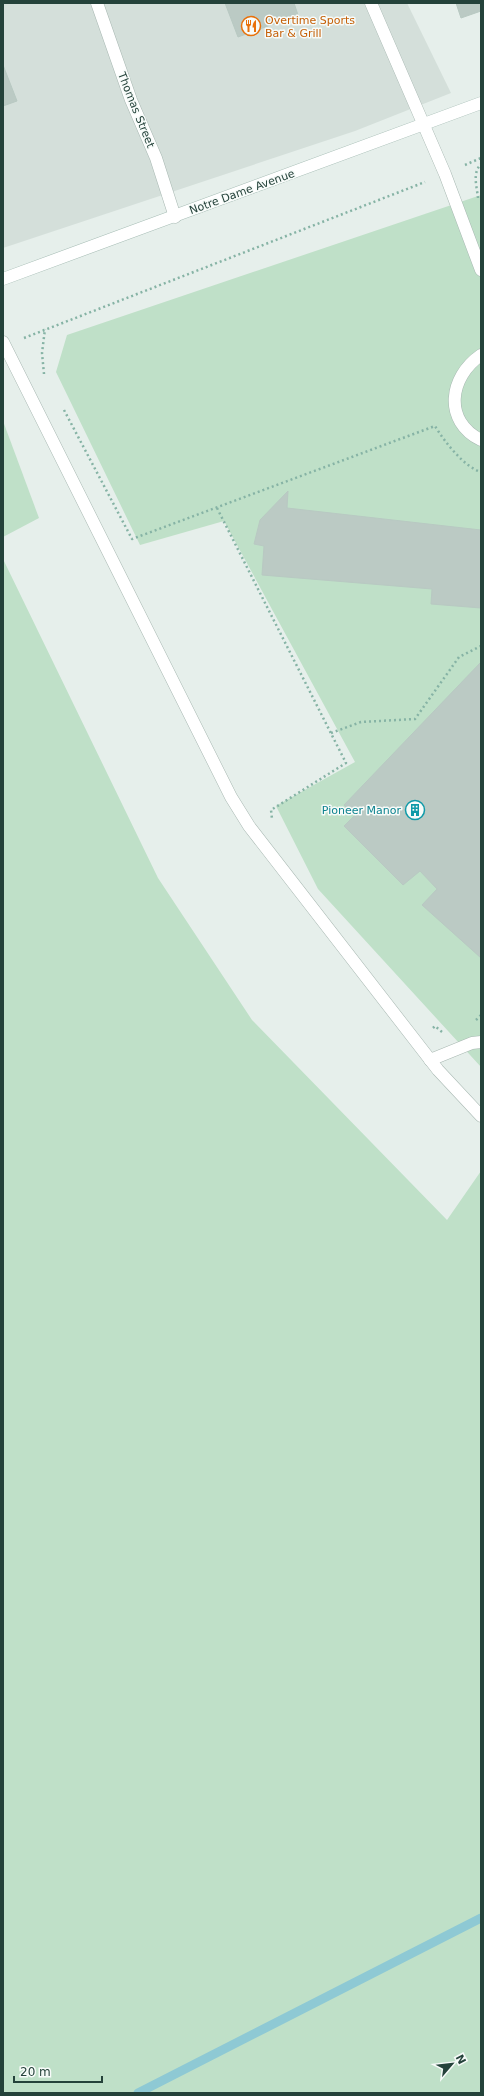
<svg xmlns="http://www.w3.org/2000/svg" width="484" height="2096" viewBox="0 0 484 2096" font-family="'DejaVu Sans',sans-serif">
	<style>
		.built { fill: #d4dfda }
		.green { fill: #bfe0c8 }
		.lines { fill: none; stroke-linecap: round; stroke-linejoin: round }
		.stream { stroke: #8ec9d4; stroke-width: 9 }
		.building { fill: #bbcac4; stroke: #b8c9c2 }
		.service-casing { stroke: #a8b8b2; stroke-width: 13 }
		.minor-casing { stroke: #a8b8b2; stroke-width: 13 }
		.secondary-casing { stroke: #a4bbb3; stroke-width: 13 }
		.path { stroke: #86b3a5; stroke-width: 2.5; stroke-dasharray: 2 3; stroke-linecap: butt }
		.service { stroke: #fff; stroke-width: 12 }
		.minor { stroke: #fff; stroke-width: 12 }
		.secondary { stroke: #fff; stroke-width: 12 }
		.labels { text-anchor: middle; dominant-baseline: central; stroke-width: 3; stroke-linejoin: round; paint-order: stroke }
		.food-label { font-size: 11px; fill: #c56008; stroke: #f7fbf9; text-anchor: start }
		.street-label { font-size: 11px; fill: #24423a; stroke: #f7fbf9 }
		.culture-label { font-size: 11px; fill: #0d838f; stroke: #f7fbf9; text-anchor: end }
	</style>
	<rect width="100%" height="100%" fill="#e6efeb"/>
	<path class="built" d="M3,3h404l44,90 -96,38 -352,117z"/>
	<g class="green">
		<path d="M481,195v872l-163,-178 -42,-83 79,-44 -131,-241 -84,24 -84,-173 11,-37z"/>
		<path d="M3,421l36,97 -36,19z"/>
		<path d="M3,559l155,319 94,142 195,200 34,-49v922h-478z"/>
	</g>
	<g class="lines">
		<path class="stream" d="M138,2093l343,-175"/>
	</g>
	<g class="building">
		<path d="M225,3h69l4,12 -60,22z"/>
		<path d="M456,3h25v8l-20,7z"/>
		<path d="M3,65l14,36 -14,5z"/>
		<path d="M288,491l-1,17 194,22v78l-50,-4 1,-15 -170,-14 2,-29 -10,-2 6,-24z"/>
		<path d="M481,662v296l-59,-53 15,-16 -17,-18 -17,14 -59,-59 11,-11 -11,-10z"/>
	</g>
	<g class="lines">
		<defs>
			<g id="service">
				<path d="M371,3l74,171 36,96"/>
				<path d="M3,342l228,455 18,29 189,244 43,46"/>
				<path d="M481,355c-32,22 -38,66 0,85"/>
				<path d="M430,1060l42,-17 9,-1"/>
			</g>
			<path id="minor" d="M97,3l34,97 25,58 19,59"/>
			<path id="secondary" d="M3,279l478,-176"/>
		</defs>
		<use href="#service" class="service-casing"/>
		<use href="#minor" class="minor-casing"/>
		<use href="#secondary" class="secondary-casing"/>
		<g class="path">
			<path d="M465,165l16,-7"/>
			<path d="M478,198c-1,-11 -6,-25 3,-34"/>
			<path d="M24,338l401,-156"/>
			<path d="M44,374l-2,-21 3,-24"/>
			<path d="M64,410l68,129 303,-113c9,15 29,41 46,46"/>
			<path d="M217,508l129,255 -75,47 1,9"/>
			<path d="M331,733l30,-11 54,-3 44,-62 22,-11"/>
			<path d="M476,1020l5,-5"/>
			<path d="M433,1028l2,-2 7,6"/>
		</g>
		<use href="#service" class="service"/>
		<use href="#minor" class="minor"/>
		<use href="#secondary" class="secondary"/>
	</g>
	<defs>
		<symbol id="restaurant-ring" viewBox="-11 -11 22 22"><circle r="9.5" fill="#f7fbf9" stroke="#e8710a" stroke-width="1.5"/><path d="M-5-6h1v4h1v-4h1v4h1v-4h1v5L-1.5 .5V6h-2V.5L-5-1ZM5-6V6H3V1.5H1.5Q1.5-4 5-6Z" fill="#e8710a"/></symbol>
		<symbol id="building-ring" viewBox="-11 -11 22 22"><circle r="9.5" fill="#f7fbf9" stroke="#0f9aa8" stroke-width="1.5"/><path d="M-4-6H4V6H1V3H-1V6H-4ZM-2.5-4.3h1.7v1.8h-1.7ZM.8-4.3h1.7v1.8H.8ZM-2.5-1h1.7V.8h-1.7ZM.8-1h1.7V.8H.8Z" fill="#0f9aa8"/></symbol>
	</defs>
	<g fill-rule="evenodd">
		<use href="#restaurant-ring" x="240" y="15" width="22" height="22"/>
		<use href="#building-ring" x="404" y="799" width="22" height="22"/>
	</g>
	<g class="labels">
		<g class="food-label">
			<text x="265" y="20">Overtime Sports<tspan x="265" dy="13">Bar &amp; Grill</tspan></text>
		</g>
		<g class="street-label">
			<text transform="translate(136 110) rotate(68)">Thomas Street</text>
			<text transform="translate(242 192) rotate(-20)">Notre Dame Avenue</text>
		</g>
		<g class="culture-label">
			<text x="401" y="810">Pioneer Manor</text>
		</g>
	</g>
	<rect width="484" height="2096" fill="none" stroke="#24423a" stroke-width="8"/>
	<g transform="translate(452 2064) rotate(62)" stroke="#f7fbf9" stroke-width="3" paint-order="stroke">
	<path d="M0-3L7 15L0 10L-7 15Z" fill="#24423a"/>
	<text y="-6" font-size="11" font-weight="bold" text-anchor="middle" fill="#24423a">N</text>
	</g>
	<path d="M14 2076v6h88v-6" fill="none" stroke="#24423a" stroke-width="2"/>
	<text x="20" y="2076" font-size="12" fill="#24423a" stroke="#f7fbf9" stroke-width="3" paint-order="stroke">20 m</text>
</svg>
